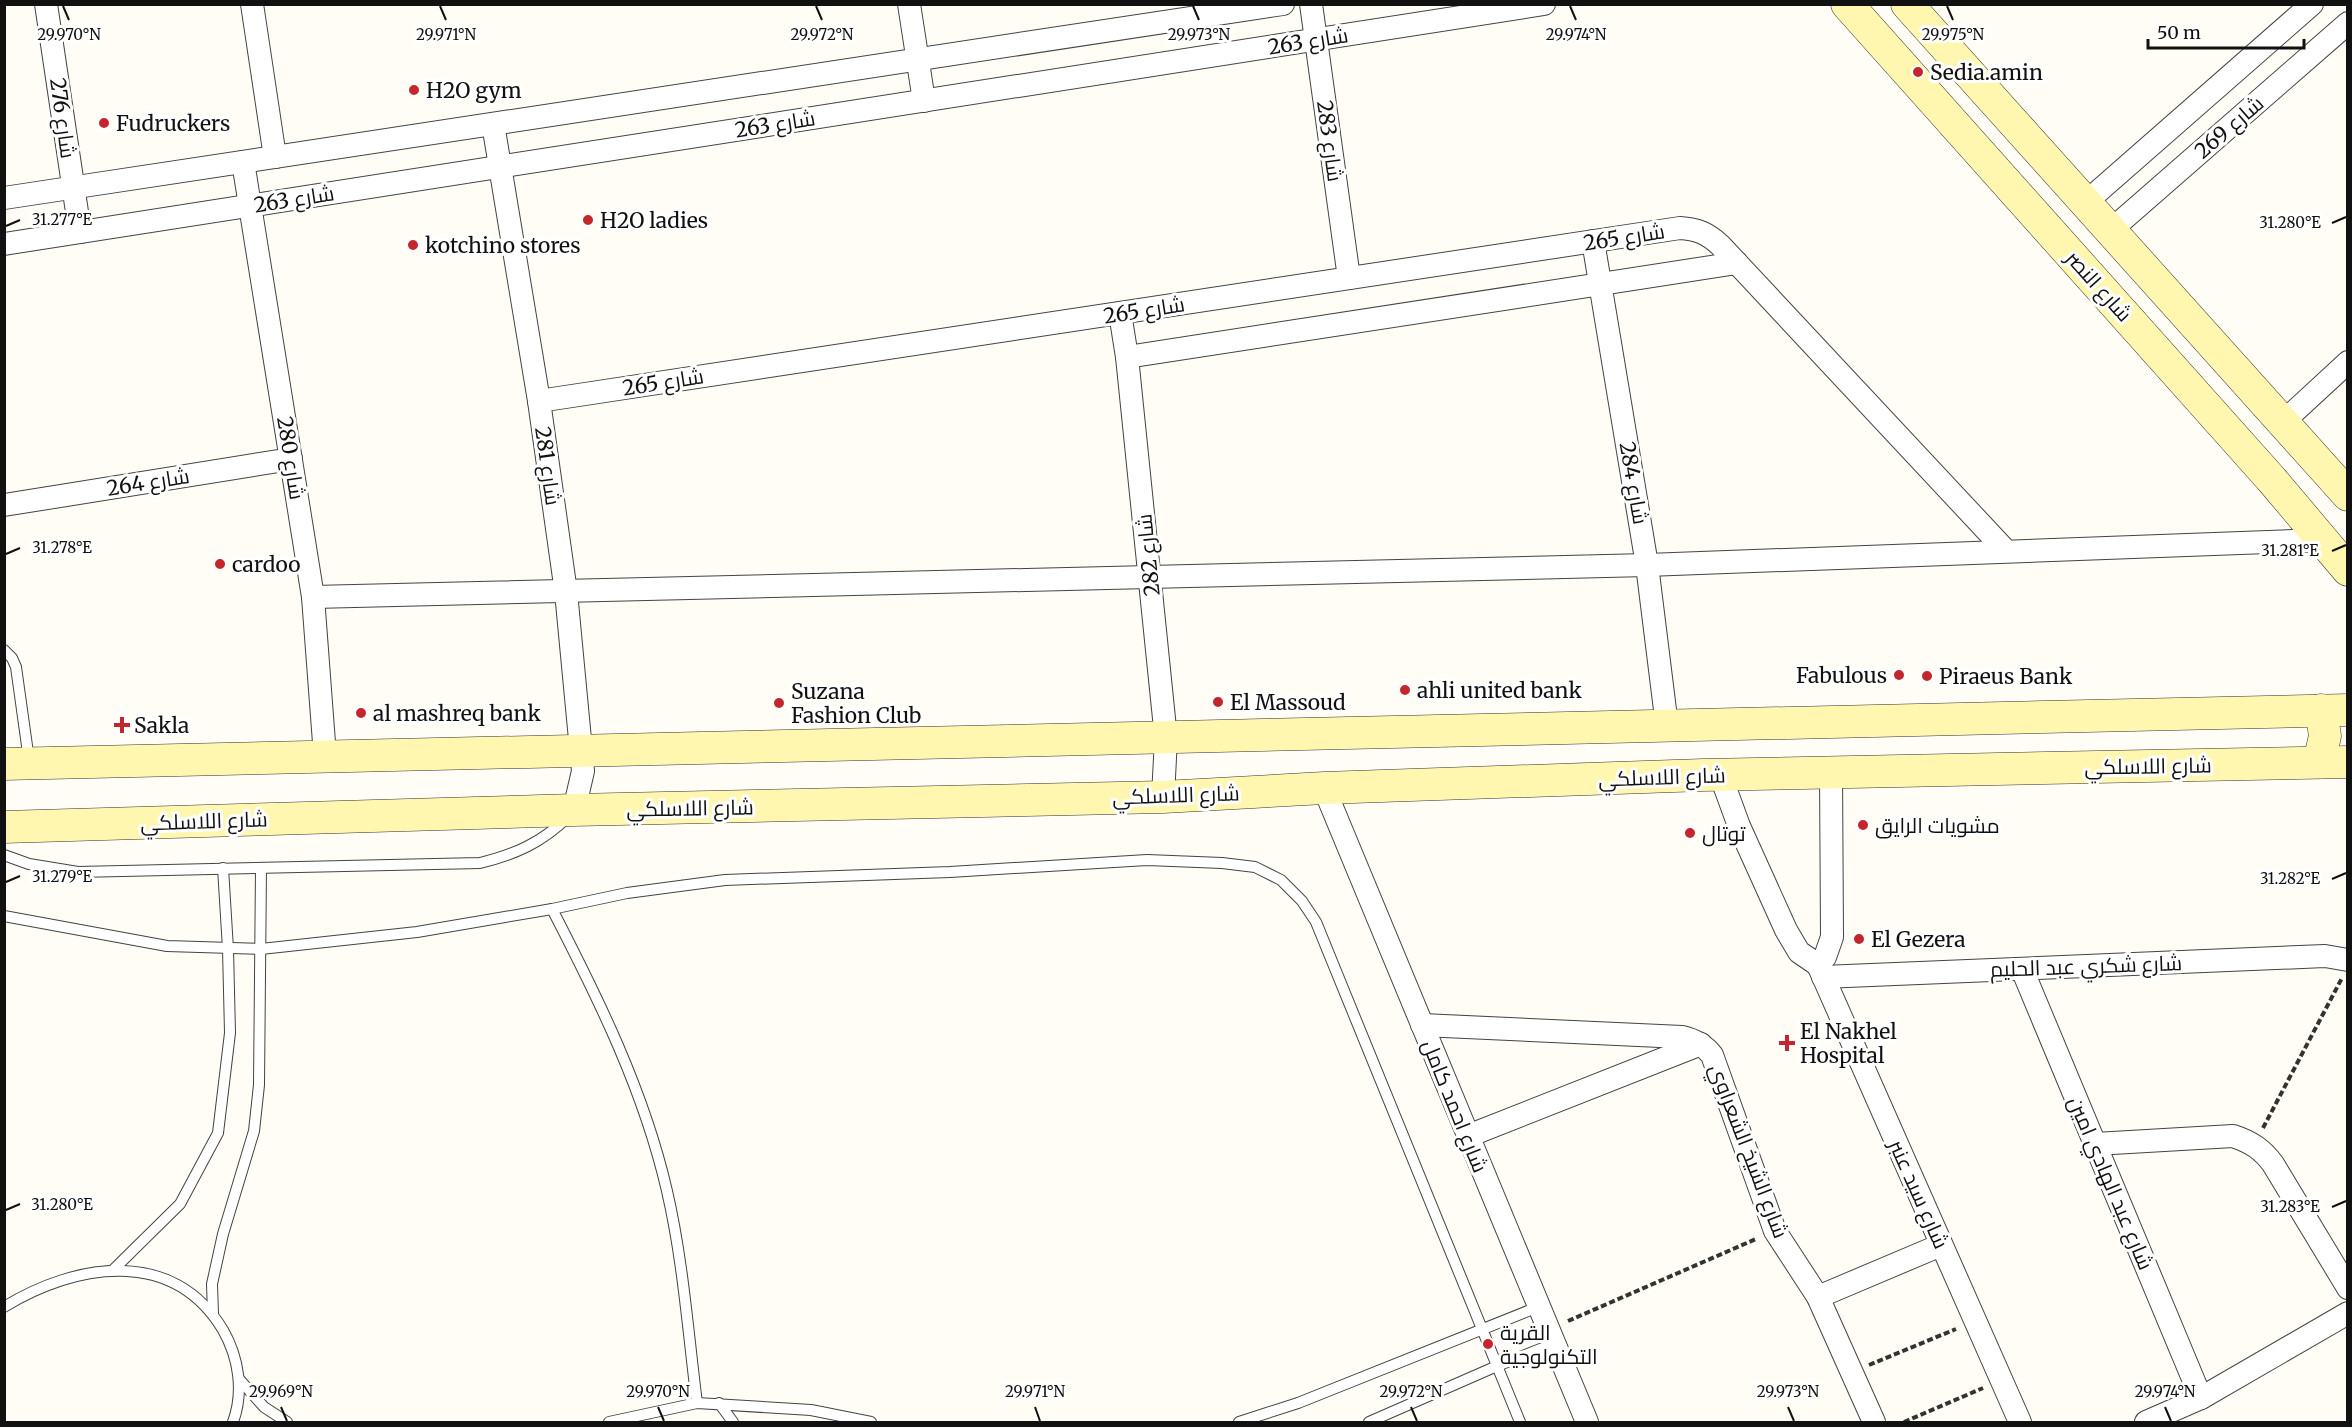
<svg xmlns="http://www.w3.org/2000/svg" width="2352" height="1427" viewBox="0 0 2352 1427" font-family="Merriweather,Cairo,serif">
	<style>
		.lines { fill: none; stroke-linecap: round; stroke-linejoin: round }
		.lane-casing { stroke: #444; stroke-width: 12 }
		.street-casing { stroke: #444; stroke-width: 24 }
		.secondary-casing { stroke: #333; stroke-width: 33 }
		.path { stroke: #333; stroke-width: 4; stroke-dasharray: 6 3; stroke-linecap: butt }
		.lane { stroke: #fff; stroke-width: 10 }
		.street { stroke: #fff; stroke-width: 22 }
		.secondary { stroke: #fff6b0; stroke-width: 32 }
		.ticks { fill: none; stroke: #111; stroke-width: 2 }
		.poi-dot { fill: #c4262e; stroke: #fff; stroke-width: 2 }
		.labels { text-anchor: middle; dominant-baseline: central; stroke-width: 6; stroke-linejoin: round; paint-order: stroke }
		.street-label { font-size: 21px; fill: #111; stroke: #fff }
		.poi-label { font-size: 21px; fill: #111; stroke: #fff; text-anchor: start }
		.ticks-label { font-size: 15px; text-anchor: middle; fill: #111; stroke: #fff; stroke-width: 6; stroke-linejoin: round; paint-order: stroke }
	</style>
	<rect width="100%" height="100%" fill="#fffdf5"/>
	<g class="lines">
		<defs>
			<g id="lane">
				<path d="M4,650l8,8 4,9 13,93"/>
				<path d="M4,855l25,9 49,8 402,-9c36,-9 61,-20 88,-46"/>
				<path d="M552,909c47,91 92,182 115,282 16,69 21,141 30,212"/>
				<path d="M4,916l163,30 94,3 156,-17 135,-23 75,-16 98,-13 225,-8 197,-12 75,3 33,4 26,13 21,21 14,21 204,500"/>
				<path d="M114,1269l66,-65 38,-71 12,-100 -2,-84 -5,-81"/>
				<path d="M4,1307c72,-44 169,-60 219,23 16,28 21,62 10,92"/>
				<path d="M213,1314l-1,-30 11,-50 31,-103 5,-46 2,-217"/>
				<path d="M239,1379l25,28 23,15"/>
				<path d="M719,1403l14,19"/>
				<path d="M609,1422l88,-19 114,7 60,12"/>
				<path d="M1239,1422l59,-19 240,-96"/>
				<path d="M1369,1422l128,-56 56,-22"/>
			</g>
			<g id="street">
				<path d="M46,4l34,228"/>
				<path d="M252,4l23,153"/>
				<path d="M909,4l15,97"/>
				<path d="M1311,4l38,274"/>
				<path d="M493,124l46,277 27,191 17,179 -9,39"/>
				<path d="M243,162l70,435 12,159"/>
				<path d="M4,198l1279,-194"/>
				<path d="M2085,203l227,-199"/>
				<path d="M2111,230l237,-207"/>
				<path d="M1593,241l54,324 20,161"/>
				<path d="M4,244l1540,-240"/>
				<path d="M1120,313l7,44 39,381 -3,59"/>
				<path d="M1127,357l610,-94"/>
				<path d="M539,401l1141,-173c17,1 27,5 40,17l286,306"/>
				<path d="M2282,423l66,-61"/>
				<path d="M4,505l287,-46"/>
				<path d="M313,597l1334,-32 676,-25"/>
				<path d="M1720,774l19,52 47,104 13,22 19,13 202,457"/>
				<path d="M1324,788l263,634"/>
				<path d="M1818,965l7,-8 7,-20 -1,-166"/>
				<path d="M2022,969l179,429"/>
				<path d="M1823,977l502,-21 23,4"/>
				<path d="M1422,1025l260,12c13,3 22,8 30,18l63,176 43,66 56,125"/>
				<path d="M1468,1136l233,-92"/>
				<path d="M2095,1144l138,-8c18,6 29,13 40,28l75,124"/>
				<path d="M1818,1297l123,-52"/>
				<path d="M2146,1422l55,-24 147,-85"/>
			</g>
			<g id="secondary">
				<path d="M1847,4l425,476 76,90"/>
				<path d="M1907,4l441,491"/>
				<path d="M2319,762l6,-26 -4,-26"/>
				<path d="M4,764l2344,-54"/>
				<path d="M4,827l570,-17 589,-13 161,-9 379,-13 645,-13"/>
			</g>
		</defs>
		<use href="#lane" class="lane-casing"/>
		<use href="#street" class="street-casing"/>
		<use href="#secondary" class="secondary-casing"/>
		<g class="path">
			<path d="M2263,1128l79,-150"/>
			<path d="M1568,1321l188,-82"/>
			<path d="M1869,1365l87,-36"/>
			<path d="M1904,1422l79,-34"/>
		</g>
		<use href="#lane" class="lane"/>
		<use href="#street" class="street"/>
		<use href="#secondary" class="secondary"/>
	</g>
	<path class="ticks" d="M63,6l6,14M440,6l6,14M816,6l6,14M1193,6l6,14M1570,6l6,14M1947,6l6,14M2332,223l14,-6M6,226l14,-6M2332,551l14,-6M6,554l14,-6M2332,879l14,-6M6,882l14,-6M2332,1207l14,-6M6,1210l14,-6M281,1407l6,14M658,1407l6,14M1035,1407l5,14M1411,1407l6,14M1788,1407l6,14M2165,1407l6,14"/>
	<g class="poi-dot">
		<circle cx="1918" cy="72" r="6"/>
		<circle cx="414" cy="90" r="6"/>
		<circle cx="104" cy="123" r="6"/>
		<circle cx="588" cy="220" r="6"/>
		<circle cx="413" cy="245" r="6"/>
		<circle cx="220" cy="564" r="6"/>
		<circle cx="1899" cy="675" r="6"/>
		<circle cx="1927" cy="676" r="6"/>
		<circle cx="1405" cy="690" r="6"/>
		<circle cx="1218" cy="702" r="6"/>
		<circle cx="779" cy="703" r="6"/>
		<circle cx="361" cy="713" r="6"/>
		<path d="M119 716h6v6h6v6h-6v6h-6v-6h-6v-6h6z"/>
		<circle cx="1863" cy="825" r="6"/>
		<circle cx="1690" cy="833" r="6"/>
		<circle cx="1859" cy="939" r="6"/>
		<path d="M1784 1034h6v6h6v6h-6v6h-6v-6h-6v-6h6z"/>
		<circle cx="1488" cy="1344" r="6"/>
	</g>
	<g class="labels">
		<g class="street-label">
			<text transform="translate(1308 41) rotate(-9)">شارع 263</text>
			<text transform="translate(63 118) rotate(82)">شارع 276</text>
			<text transform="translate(775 124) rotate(-9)">شارع 263</text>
			<text transform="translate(2229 127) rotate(-41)">شارع 269</text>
			<text transform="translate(1330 141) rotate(82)">شارع 283</text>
			<text transform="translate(294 199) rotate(-9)">شارع 263</text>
			<text transform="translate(1624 237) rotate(-9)">شارع 265</text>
			<text transform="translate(2099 286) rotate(48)">شارع النصر</text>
			<text transform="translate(1144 310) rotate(-9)">شارع 265</text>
			<text transform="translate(663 382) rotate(-9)">شارع 265</text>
			<text transform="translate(291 458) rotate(81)">شارع 280</text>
			<text transform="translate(548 466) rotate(82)">شارع 281</text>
			<text transform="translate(148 482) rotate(-9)">شارع 264</text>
			<text transform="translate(1634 483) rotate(80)">شارع 284</text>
			<text transform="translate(1148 555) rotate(-96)">شارع 282</text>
			<text transform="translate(2148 766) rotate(-1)">شارع اللاسلكي</text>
			<text transform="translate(1662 777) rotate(-2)">شارع اللاسلكي</text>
			<text transform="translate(1176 795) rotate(-2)">شارع اللاسلكي</text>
			<text transform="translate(690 808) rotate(-1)">شارع اللاسلكي</text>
			<text transform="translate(204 821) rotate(-2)">شارع اللاسلكي</text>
			<text transform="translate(2086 966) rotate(-2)">شارع شكري عبد الحليم</text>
			<text transform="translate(1455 1106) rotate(68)">شارع احمد كامل</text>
			<text transform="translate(1749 1151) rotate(69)">شارع الشيخ الشعراوي</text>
			<text transform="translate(2111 1183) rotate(67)">شارع عبد الهادي امين</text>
			<text transform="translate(1919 1194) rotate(66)">شارع سيد عنبر</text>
		</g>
		<g class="poi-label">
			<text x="1930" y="72">Sedia.amin</text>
			<text x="426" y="90">H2O gym</text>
			<text x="116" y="123">Fudruckers</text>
			<text x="600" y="220">H2O ladies</text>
			<text x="425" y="245">kotchino stores</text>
			<text x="232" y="564">cardoo</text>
			<text x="1887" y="675" text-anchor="end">Fabulous</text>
			<text x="1939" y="676">Piraeus Bank</text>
			<text x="1417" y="690">ahli united bank</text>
			<text x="791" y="691">Suzana<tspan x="791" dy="24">Fashion Club</tspan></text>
			<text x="1230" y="702">El Massoud</text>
			<text x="373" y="713">al mashreq bank</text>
			<text x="134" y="725">Sakla</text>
			<text x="1875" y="825">مشويات الرايق</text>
			<text x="1702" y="833">توتال</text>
			<text x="1871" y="939">El Gezera</text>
			<text x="1800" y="1031">El Nakhel<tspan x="1800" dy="24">Hospital</tspan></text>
			<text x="1500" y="1332">القرية<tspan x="1500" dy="24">التكنولوجية</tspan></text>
		</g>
	</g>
	<g class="ticks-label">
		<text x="69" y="40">29.970°N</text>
		<text x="446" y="40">29.971°N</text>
		<text x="822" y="40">29.972°N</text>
		<text x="1199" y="40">29.973°N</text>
		<text x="1576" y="40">29.974°N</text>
		<text x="1953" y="40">29.975°N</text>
		<text x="62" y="225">31.277°E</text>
		<text x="2290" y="228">31.280°E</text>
		<text x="62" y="553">31.278°E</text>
		<text x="2290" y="556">31.281°E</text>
		<text x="62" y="882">31.279°E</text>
		<text x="2290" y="884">31.282°E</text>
		<text x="62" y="1210">31.280°E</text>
		<text x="2290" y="1212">31.283°E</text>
		<text x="281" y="1397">29.969°N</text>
		<text x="658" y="1397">29.970°N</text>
		<text x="1035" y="1397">29.971°N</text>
		<text x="1411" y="1397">29.972°N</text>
		<text x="1788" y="1397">29.973°N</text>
		<text x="2165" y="1397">29.974°N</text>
	</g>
	<rect width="2352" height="1427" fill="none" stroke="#111111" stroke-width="12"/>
	<path d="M2148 39v9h156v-9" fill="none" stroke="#111111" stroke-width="3"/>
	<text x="2157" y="39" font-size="18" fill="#111111" stroke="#ffffff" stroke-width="4.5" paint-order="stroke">50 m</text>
</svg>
